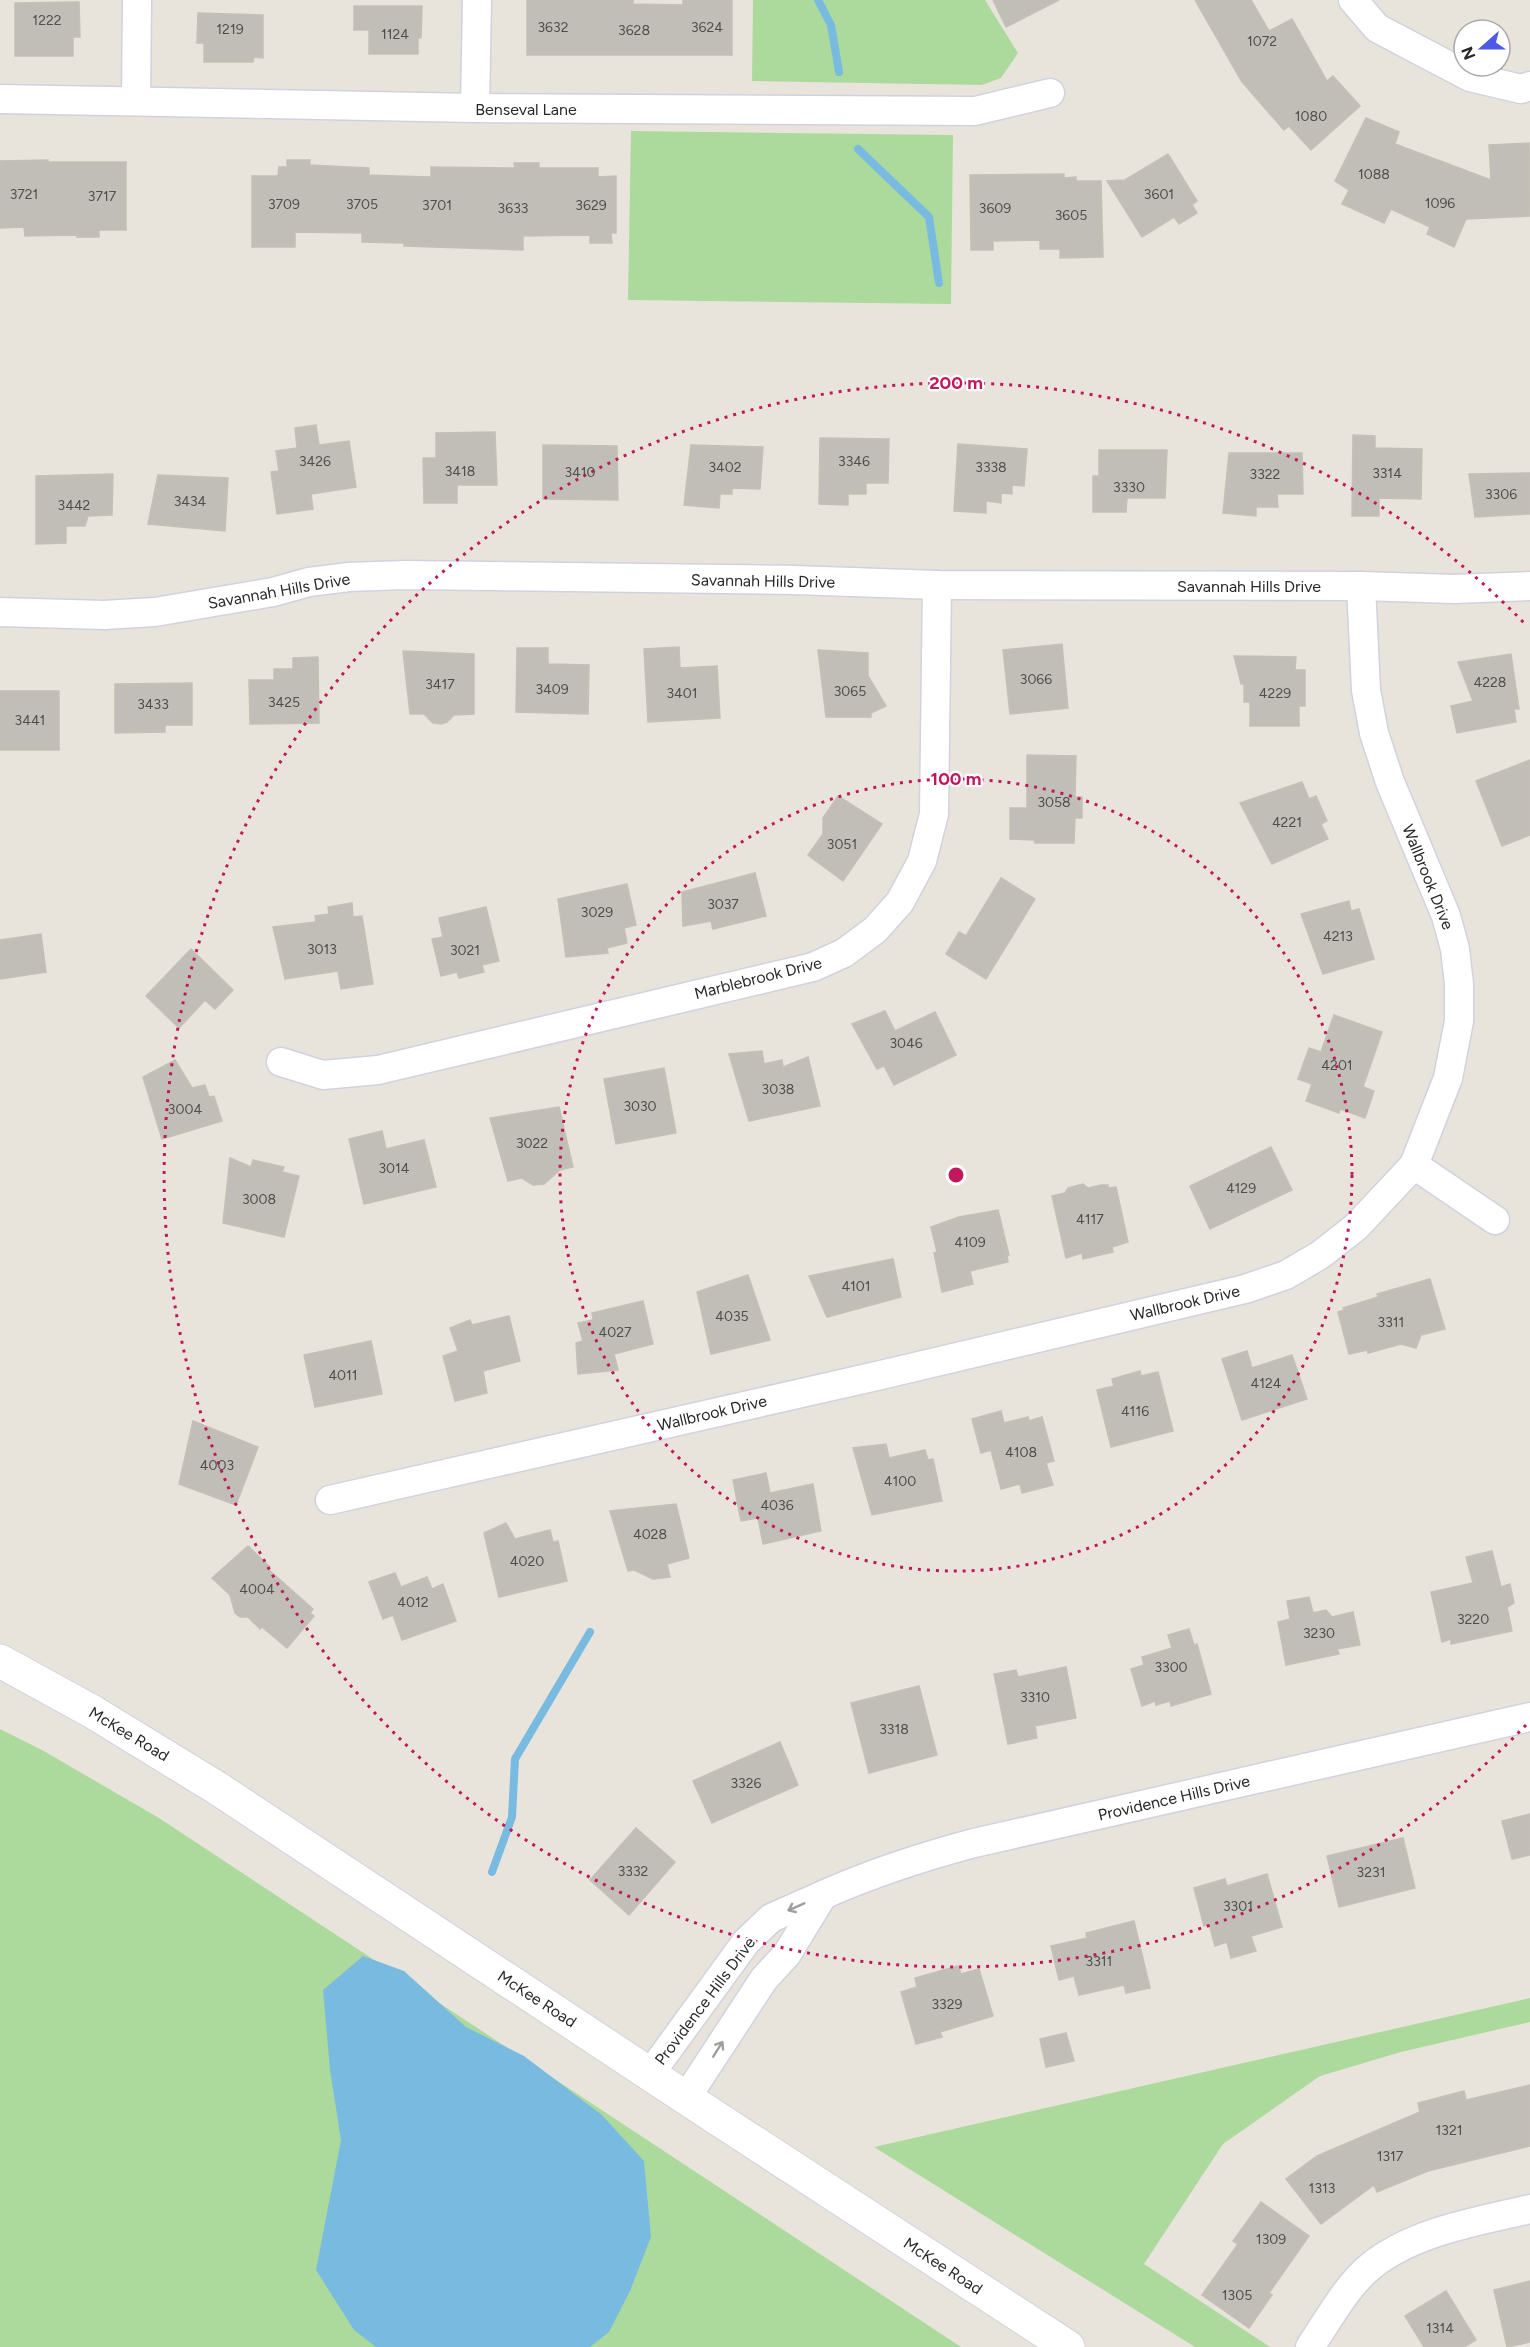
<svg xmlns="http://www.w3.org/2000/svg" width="1530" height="2347" viewBox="0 0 1530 2347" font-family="Figtree,sans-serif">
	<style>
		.green { fill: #acda9d }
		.water { fill: #79bbe0 }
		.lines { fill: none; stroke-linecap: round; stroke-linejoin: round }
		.stream { stroke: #79bbe0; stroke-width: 8 }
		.building { fill: #c1beb8; stroke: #c4c0b5; stroke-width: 1.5 }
		.street-casing { stroke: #d0d2df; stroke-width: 31 }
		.secondary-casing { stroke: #d0d2df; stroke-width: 35 }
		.street { stroke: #fff; stroke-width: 28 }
		.secondary { stroke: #fff; stroke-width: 33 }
		.oneway { stroke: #9e9e9e }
		.ring { fill: none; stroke: #c2185b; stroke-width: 3; stroke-dasharray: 3 6 }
		.labels { text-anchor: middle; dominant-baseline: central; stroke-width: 4.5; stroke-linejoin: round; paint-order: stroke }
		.number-label { font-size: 14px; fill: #4e4e4c }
		.street-label { font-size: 16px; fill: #282828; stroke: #fff }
		.centre { fill: #c2185b; stroke: #fff; stroke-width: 3 }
		.ring-label { font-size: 18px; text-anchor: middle; font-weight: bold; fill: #c2185b; stroke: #fff; stroke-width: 4.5; stroke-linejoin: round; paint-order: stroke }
	</style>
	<rect width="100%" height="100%" fill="#e9e4db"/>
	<g class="green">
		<path d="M753,0h232l33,53 -17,25 -19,7 -230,-4z"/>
		<path d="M631,131l322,4 -2,169 -323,-4z"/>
		<path d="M0,1729l42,21 117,68 802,529h-961z"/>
		<path d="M1530,1998v24l-129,30 -81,24 -97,68 -79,120 126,83h-75l-321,-200z"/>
	</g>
	<path class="water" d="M363,1956l41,15 62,56 58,29 78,59 42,46 7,76 -21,54 -21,41 -19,15h-214l-22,-17 -38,-60 25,-130 -11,-70 -7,-80z"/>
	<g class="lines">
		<g class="stream">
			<path d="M818,0l13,25 8,47"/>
			<path d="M858,149l71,68 10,66"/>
			<path d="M492,1872l20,-55 3,-58 75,-127"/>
		</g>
	</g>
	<g class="building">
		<path d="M527,0h106v4l50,1v-5h49v55h-205z"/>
		<path d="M993,0h66l-53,27z"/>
		<path d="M1195,0h56l18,31 23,-12 35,62 6,-5 27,30 -49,44 -22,-24 -5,4 -42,-48z"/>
		<path d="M79,2l1,35h-7v19h-58v-53z"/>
		<path d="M354,6h68l-1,32h-3v16h-49v-24h-15z"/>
		<path d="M198,13l65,2v43l-9,-1 -1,5h-49v-19h-7z"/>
		<path d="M1366,118l33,14 -4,12 96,36 -2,-35 40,-2 1,73 -64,3 -12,28 -27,-13 3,-7 -39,-18 -7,14 -42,-19 7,-14 -14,-9z"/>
		<path d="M1168,154l29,47 -5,4 5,8 -18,11 -5,-7 -32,20 -35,-56 18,-1z"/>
		<path d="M48,160v2h78v68h-27v7h-22v-2l-52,1 -1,-9 -24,1v-67z"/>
		<path d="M287,160h23v5l59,3v7l28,1 34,1v-10l84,1 -1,-5h25v5h59v9l18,-1v57h-5l1,10h-22v-8l-67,1v14l-119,-4v-3l-42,-1v-9l-67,-1v15h-43v-71h26l1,-9h8z"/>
		<path d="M1064,174v4l12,-1v4h25l2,76 -43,1v-9h-20v-9l-47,1v9h-22l-1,-75z"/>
		<path d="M316,425l3,20 30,-4 7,46 -45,7 2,15 -36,5 -6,-42 8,-1 -3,-20 21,-3 -2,-20z"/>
		<path d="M495,432l2,53h-40v18h-33l-1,-45h13v-25z"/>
		<path d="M1353,435l22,1v12l47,1 -1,50 -42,-1v18h-27z"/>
		<path d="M820,438l69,1 -1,44h-22v11h-18v11l-29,-1z"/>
		<path d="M958,444l69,5 -3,37 -12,-1v9l-11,-1v10l-15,-2v12l-32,-2z"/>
		<path d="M543,445l74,1 1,54 -75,-1z"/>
		<path d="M691,445l72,2 -3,42 -28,-1v6h-12l-1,14 -35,-3z"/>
		<path d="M1099,450h68l-2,48h-38l-1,14h-33v-36h6z"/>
		<path d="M1229,453h73l1,41h-26l1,13h-22v9l-33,-3z"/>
		<path d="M1530,473v41l-55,3 -6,-43z"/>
		<path d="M113,474l-1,41 -24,1 -3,10h-19v17l-30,1v-68z"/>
		<path d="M158,475l70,3 -3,53 -77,-7z"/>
		<path d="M1062,644l6,64 -58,6 -7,-64z"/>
		<path d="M679,647l1,21 37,-2 3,52 -72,4 -4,-73z"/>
		<path d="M517,648h31v16l41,1 -1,49 -72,-2z"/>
		<path d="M818,650l50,3v23l18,30 -15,7v4h-45z"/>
		<path d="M403,651l71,3v60l-20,1 -7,7 -6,2 -8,-1 -9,-9h-14z"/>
		<path d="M1511,654l8,55h-5l2,13 -59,11 -6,-27 22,-5 -15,-39z"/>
		<path d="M1234,656l62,1 -1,13h10v36h-6v20h-49v-24h-6v-18h-3z"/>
		<path d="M318,657l1,66 -69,1 -1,-44h25v-11h19v-11z"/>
		<path d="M192,683v42h-27v7l-50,1v-49z"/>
		<rect x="0" y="691" width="59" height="59"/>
		<path d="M1027,755l49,1 -1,41h7v21h-7l-1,25h-39l-1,-3 -24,-1v-31h17z"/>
		<path d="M1530,760v75l-28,11 -26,-65z"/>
		<path d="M1302,782l7,17 7,-3 11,25 -6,3 7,15 -56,25 -32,-61z"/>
		<path d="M838,796l44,28 -39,57 -35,-26 15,-21v-16z"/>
		<path d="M755,873l11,43 -53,13 -2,-8 -28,5 -1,-34z"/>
		<path d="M1001,878l34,21 -49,80 -40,-25 13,-22 7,4z"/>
		<path d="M627,884l9,41 -12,3 3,15 -20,5 1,5 -42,4 -8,-58z"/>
		<path d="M1349,901l2,10 8,-2 15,50 -51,15 -22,-60z"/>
		<path d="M352,903l1,14 9,-1 11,68 -32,5 -3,-18 -53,8 -12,-52 43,-5 -1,-6 14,-2 -1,-7z"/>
		<path d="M486,907l13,54 -17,4 2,7 -25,6 -2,-6 -16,4 -9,-37 11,-2 -4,-19z"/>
		<path d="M41,934l5,38 -46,7v-39z"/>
		<path d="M191,949l42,41 -18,19 -10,-9 -26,28 -33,-32z"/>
		<path d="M885,1011l10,20 40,-19 21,43 -62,30 -10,-19 -7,3 -25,-45z"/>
		<path d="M1334,1015l48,17 -19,55 11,4 -9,27 -25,-9 -1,4 -33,-12 6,-17 -14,-5 11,-31 12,4z"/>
		<path d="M762,1051l2,13 18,-4 1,7 25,-10 12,49 -71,15 -20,-67z"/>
		<path d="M175,1060l17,28 13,-3 4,12 5,-1 8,25 -60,18 -19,-62z"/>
		<path d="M664,1068l12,65 -60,11 -12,-65z"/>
		<path d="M559,1107l14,60 -13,3 -16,14 -11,1 -11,-7 -14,3 -18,-63z"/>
		<path d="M382,1131l4,18 38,-9 12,47 -72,17 -15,-65z"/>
		<path d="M1271,1147l21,43 -82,39 -20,-43z"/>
		<path d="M230,1158l21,9 2,-7 31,7 -2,5 17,4 -15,61 -61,-14z"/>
		<path d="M1083,1184l5,4 13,-3h7v3l8,-1 12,55 -16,5 1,5 -30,7 -1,-6 -16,5 -14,-62 13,-3 3,-5z"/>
		<path d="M998,1210l11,45h-2l1,7 -38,9 3,13 -31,8 -8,-39 3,-1 -6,-25 28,-10z"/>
		<path d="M893,1259l8,38 -74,20 -18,-41z"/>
		<path d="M748,1275l22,65 -59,14 -14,-62z"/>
		<path d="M1430,1279l15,50 -24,6 -5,13 -15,-4 -33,9 -1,-3 -18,4 -11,-42 6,-2 -1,-2 35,-11 -1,-3z"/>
		<path d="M643,1301l10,43 -39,10 4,16 -40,4 -2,-31 7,-2 -5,-18 15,-3 -1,-7z"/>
		<path d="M509,1316l11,45 -37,10 4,22 -32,8 -12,-45 15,-5 -8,-23 20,-8 2,5z"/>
		<path d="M371,1341l11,53 -67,13 -11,-52z"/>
		<path d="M1247,1351l5,17 40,-13 15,44 -65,21 -20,-61z"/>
		<path d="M1140,1371l1,5 17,-4 15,59 -62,16 -14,-57 17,-4 -2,-7z"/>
		<path d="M1001,1411l3,12 24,-6 1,4 13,-4 12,44 -8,2 7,22 -31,8 -2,-9 -19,5 -10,-39 -10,3 -9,-34z"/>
		<path d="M193,1421l65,26 -22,58 -57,-21z"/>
		<path d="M886,1444l3,14 36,-8 3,10 5,-1 9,42 -70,14 -19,-67z"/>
		<path d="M766,1473l4,20 43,-9 8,47 -58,13 -5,-26 -17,3 -8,-41z"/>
		<path d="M676,1504l13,54 -22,6 3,13 -17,2 -19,-9 -6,1 -18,-60z"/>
		<path d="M506,1523l9,16 35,-9 3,12 5,-1 9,40 -68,16 -15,-64z"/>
		<path d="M248,1546l22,21 -2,2 45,40 -3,4 4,3 -27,32 -25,-21 -2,2 -12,-12h-8l-5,-4 -5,-18 -18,-17z"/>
		<path d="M1492,1551l9,36 9,-3 4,19 -7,4 5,24 -61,13v-5l-9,3 -11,-50 42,-9 -7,-26z"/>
		<path d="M395,1573l6,14 26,-10 5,12 11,-5 13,37 -54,19 -9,-25 -10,4 -14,-37z"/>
		<path d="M1309,1597l4,16 13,-3 6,7 21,-5 7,33 -23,4 2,5 -53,11 -8,-43 12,-3 -3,-18z"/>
		<path d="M1189,1629l5,16 3,-1 14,50 -40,12 -1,-5 -14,4 -1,-4 -13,5 -11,-37 13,-4 -2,-8 30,-9 -4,-13z"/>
		<path d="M1066,1667l10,51 -41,8 2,12 -29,6 -14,-70 22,-4 2,7z"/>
		<path d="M919,1686l18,69 -68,18 -18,-70z"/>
		<path d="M780,1742l18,43 -86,38 -19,-42z"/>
		<path d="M1530,1814v41l-18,4 -10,-38z"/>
		<path d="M636,1828l39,34 -46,53 -39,-35z"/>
		<path d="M1403,1838l12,50 -76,19 -12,-51z"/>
		<path d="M1267,1874l15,53 -31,9 5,15 -25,7 -4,-16 -12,4 -6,-22 -5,2 -10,-38 31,-9 2,7z"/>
		<path d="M1134,1921l16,67 -24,5 -2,-8 -45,10 -5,-19 -15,4 -8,-34 36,-8 -1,-5z"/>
		<path d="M958,1966l3,8 18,-5 14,47 -53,16 2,5 -26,7 -15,-52 16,-5 -2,-9z"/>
		<path d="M1066,2033l8,28 -28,6 -6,-28z"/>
		<path d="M1530,2085v61l-102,25 -51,21 -3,-7 -53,39 -35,-45 31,-23 103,-44 -2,-9 46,-12 2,9z"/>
		<path d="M1261,2202l48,34 -40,57 3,2 -23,33 -47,-33 36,-51 -5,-3z"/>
		<path d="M1530,2281v61l-23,5 -13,-57z"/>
		<path d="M1446,2291l30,49 -12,7h-40l-19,-31z"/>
	</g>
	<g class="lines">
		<defs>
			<g id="street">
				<path d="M1353,0l24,28 93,49 51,12 9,-3"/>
				<path d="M0,99l475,9 500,3 75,-18"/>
				<path d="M136,101l1,-101"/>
				<path d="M475,108l2,-108"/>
				<path d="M0,612l104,3 51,-3 118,-20 36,-10 40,-5 56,-2 389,5 143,5 424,1 93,3 76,-3"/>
				<path d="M281,1062l42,13 55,-5 435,-103 31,-14 31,-23 25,-28 22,-41 12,-47 3,-229"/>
				<path d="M1414,1165l81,55"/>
				<path d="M330,1500l551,-125 364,-86 41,-14 34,-20 36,-28 58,-62 34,-87 11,-57v-37l-4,-35 -9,-33 -56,-134 -16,-49 -8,-43 -5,-104"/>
				<path d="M823,1895c49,-22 99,-38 151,-52l556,-126"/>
				<path d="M650,2074l96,-132 25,-24 52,-23 -36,59 -23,25 -78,119"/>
				<path d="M1310,2347c17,-25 37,-62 61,-81 44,-35 105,-44 159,-57"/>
			</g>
			<path id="secondary" d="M0,1661l93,51 124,76 469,310 382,249"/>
		</defs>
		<use href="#street" class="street-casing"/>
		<use href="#secondary" class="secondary-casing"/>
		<use href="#street" class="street"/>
		<use href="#secondary" class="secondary"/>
	</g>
	<defs><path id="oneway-shaft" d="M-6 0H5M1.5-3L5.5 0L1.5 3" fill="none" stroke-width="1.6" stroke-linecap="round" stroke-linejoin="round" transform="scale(1.5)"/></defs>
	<g class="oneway">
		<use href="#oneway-shaft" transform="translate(796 1907) rotate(156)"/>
		<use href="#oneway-shaft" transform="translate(718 2049) rotate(-58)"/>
	</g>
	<g class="ring">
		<circle cx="956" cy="1175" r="396"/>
		<path d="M1526 1725A792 792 0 1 1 1526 625"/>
	</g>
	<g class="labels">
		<g class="number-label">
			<text x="47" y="20">1222</text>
			<text x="553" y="27">3632</text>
			<text x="707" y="27">3624</text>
			<text x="230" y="29">1219</text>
			<text x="634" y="30">3628</text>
			<text x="395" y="34">1124</text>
			<text x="1262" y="41">1072</text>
			<text x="1311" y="116">1080</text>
			<text x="1374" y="174">1088</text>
			<text x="24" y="194">3721</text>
			<text x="1159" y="194">3601</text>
			<text x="102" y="196">3717</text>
			<text x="1440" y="203">1096</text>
			<text x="284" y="204">3709</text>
			<text x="362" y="204">3705</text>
			<text x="437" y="205">3701</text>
			<text x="591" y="205">3629</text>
			<text x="513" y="208">3633</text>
			<text x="995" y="208">3609</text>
			<text x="1071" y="215">3605</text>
			<text x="315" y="461">3426</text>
			<text x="854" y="461">3346</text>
			<text x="725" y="467">3402</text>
			<text x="991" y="467">3338</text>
			<text x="460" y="471">3418</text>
			<text x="580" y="472">3410</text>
			<text x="1387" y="473">3314</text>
			<text x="1265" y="474">3322</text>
			<text x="1129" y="487">3330</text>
			<text x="1501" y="494">3306</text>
			<text x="190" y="501">3434</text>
			<text x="74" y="505">3442</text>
			<text x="1036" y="679">3066</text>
			<text x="1490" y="682">4228</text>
			<text x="440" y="684">3417</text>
			<text x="552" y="689">3409</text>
			<text x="850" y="691">3065</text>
			<text x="682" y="693">3401</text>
			<text x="1275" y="693">4229</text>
			<text x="284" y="702">3425</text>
			<text x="153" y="704">3433</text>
			<text x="30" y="720">3441</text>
			<text x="1054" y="802">3058</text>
			<text x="1287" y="822">4221</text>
			<text x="842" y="844">3051</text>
			<text x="723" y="904">3037</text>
			<text x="597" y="912">3029</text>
			<text x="1338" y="936">4213</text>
			<text x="322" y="949">3013</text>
			<text x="465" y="950">3021</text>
			<text x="906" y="1043">3046</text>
			<text x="1337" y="1065">4201</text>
			<text x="778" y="1089">3038</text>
			<text x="640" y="1106">3030</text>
			<text x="185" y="1109">3004</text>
			<text x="532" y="1143">3022</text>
			<text x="394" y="1168">3014</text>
			<text x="1241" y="1188">4129</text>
			<text x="259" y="1199">3008</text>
			<text x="1090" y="1219">4117</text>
			<text x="970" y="1242">4109</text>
			<text x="856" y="1286">4101</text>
			<text x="732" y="1316">4035</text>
			<text x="1391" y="1322">3311</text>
			<text x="615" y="1332">4027</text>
			<text x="343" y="1375">4011</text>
			<text x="1266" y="1383">4124</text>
			<text x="1135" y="1411">4116</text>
			<text x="1021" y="1452">4108</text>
			<text x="217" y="1465">4003</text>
			<text x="900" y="1481">4100</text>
			<text x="777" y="1505">4036</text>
			<text x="650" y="1534">4028</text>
			<text x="527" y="1561">4020</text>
			<text x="257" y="1589">4004</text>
			<text x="413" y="1602">4012</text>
			<text x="1473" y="1619">3220</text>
			<text x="1319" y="1633">3230</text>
			<text x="1171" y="1667">3300</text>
			<text x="1035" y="1697">3310</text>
			<text x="894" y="1729">3318</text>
			<text x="746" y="1783">3326</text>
			<text x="633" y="1871">3332</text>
			<text x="1371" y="1872">3231</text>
			<text x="1238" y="1906">3301</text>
			<text x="1099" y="1961">3311</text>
			<text x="947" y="2004">3329</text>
			<text x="1449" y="2130">1321</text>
			<text x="1390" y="2156">1317</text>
			<text x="1322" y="2188">1313</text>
			<text x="1271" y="2239">1309</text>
			<text x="1237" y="2295">1305</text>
			<text x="1440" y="2328">1314</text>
		</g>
		<g class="street-label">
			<text x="526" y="109">Benseval Lane</text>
			<text transform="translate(763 581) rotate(1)">Savannah Hills Drive</text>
			<text x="1249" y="586">Savannah Hills Drive</text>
			<text transform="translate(279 591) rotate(-10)">Savannah Hills Drive</text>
			<text transform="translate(1428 877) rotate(68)">Wallbrook Drive</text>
			<text transform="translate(758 978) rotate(-14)">Marblebrook Drive</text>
			<text transform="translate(1185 1303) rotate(-13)">Wallbrook Drive</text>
			<text transform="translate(712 1413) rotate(-13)">Wallbrook Drive</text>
			<text transform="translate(129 1734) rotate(31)">McKee Road</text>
			<text transform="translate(1174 1798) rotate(-13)">Providence Hills Drive</text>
			<text transform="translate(537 1999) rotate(33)">McKee Road</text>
			<text transform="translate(705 2001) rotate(-53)">Providence Hills Drive</text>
			<text transform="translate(943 2266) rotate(33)">McKee Road</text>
		</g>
	</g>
	<circle cx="956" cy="1175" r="9" class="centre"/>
	<g class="ring-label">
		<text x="956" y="389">200 m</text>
		<text x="956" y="785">100 m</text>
	</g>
	<g transform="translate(1482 48) rotate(249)"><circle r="28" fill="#ffffff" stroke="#a9a9a9" stroke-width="1.5"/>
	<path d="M0-4.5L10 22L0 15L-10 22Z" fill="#4c5ae5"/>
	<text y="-9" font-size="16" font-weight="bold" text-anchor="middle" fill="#282828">N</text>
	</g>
</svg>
